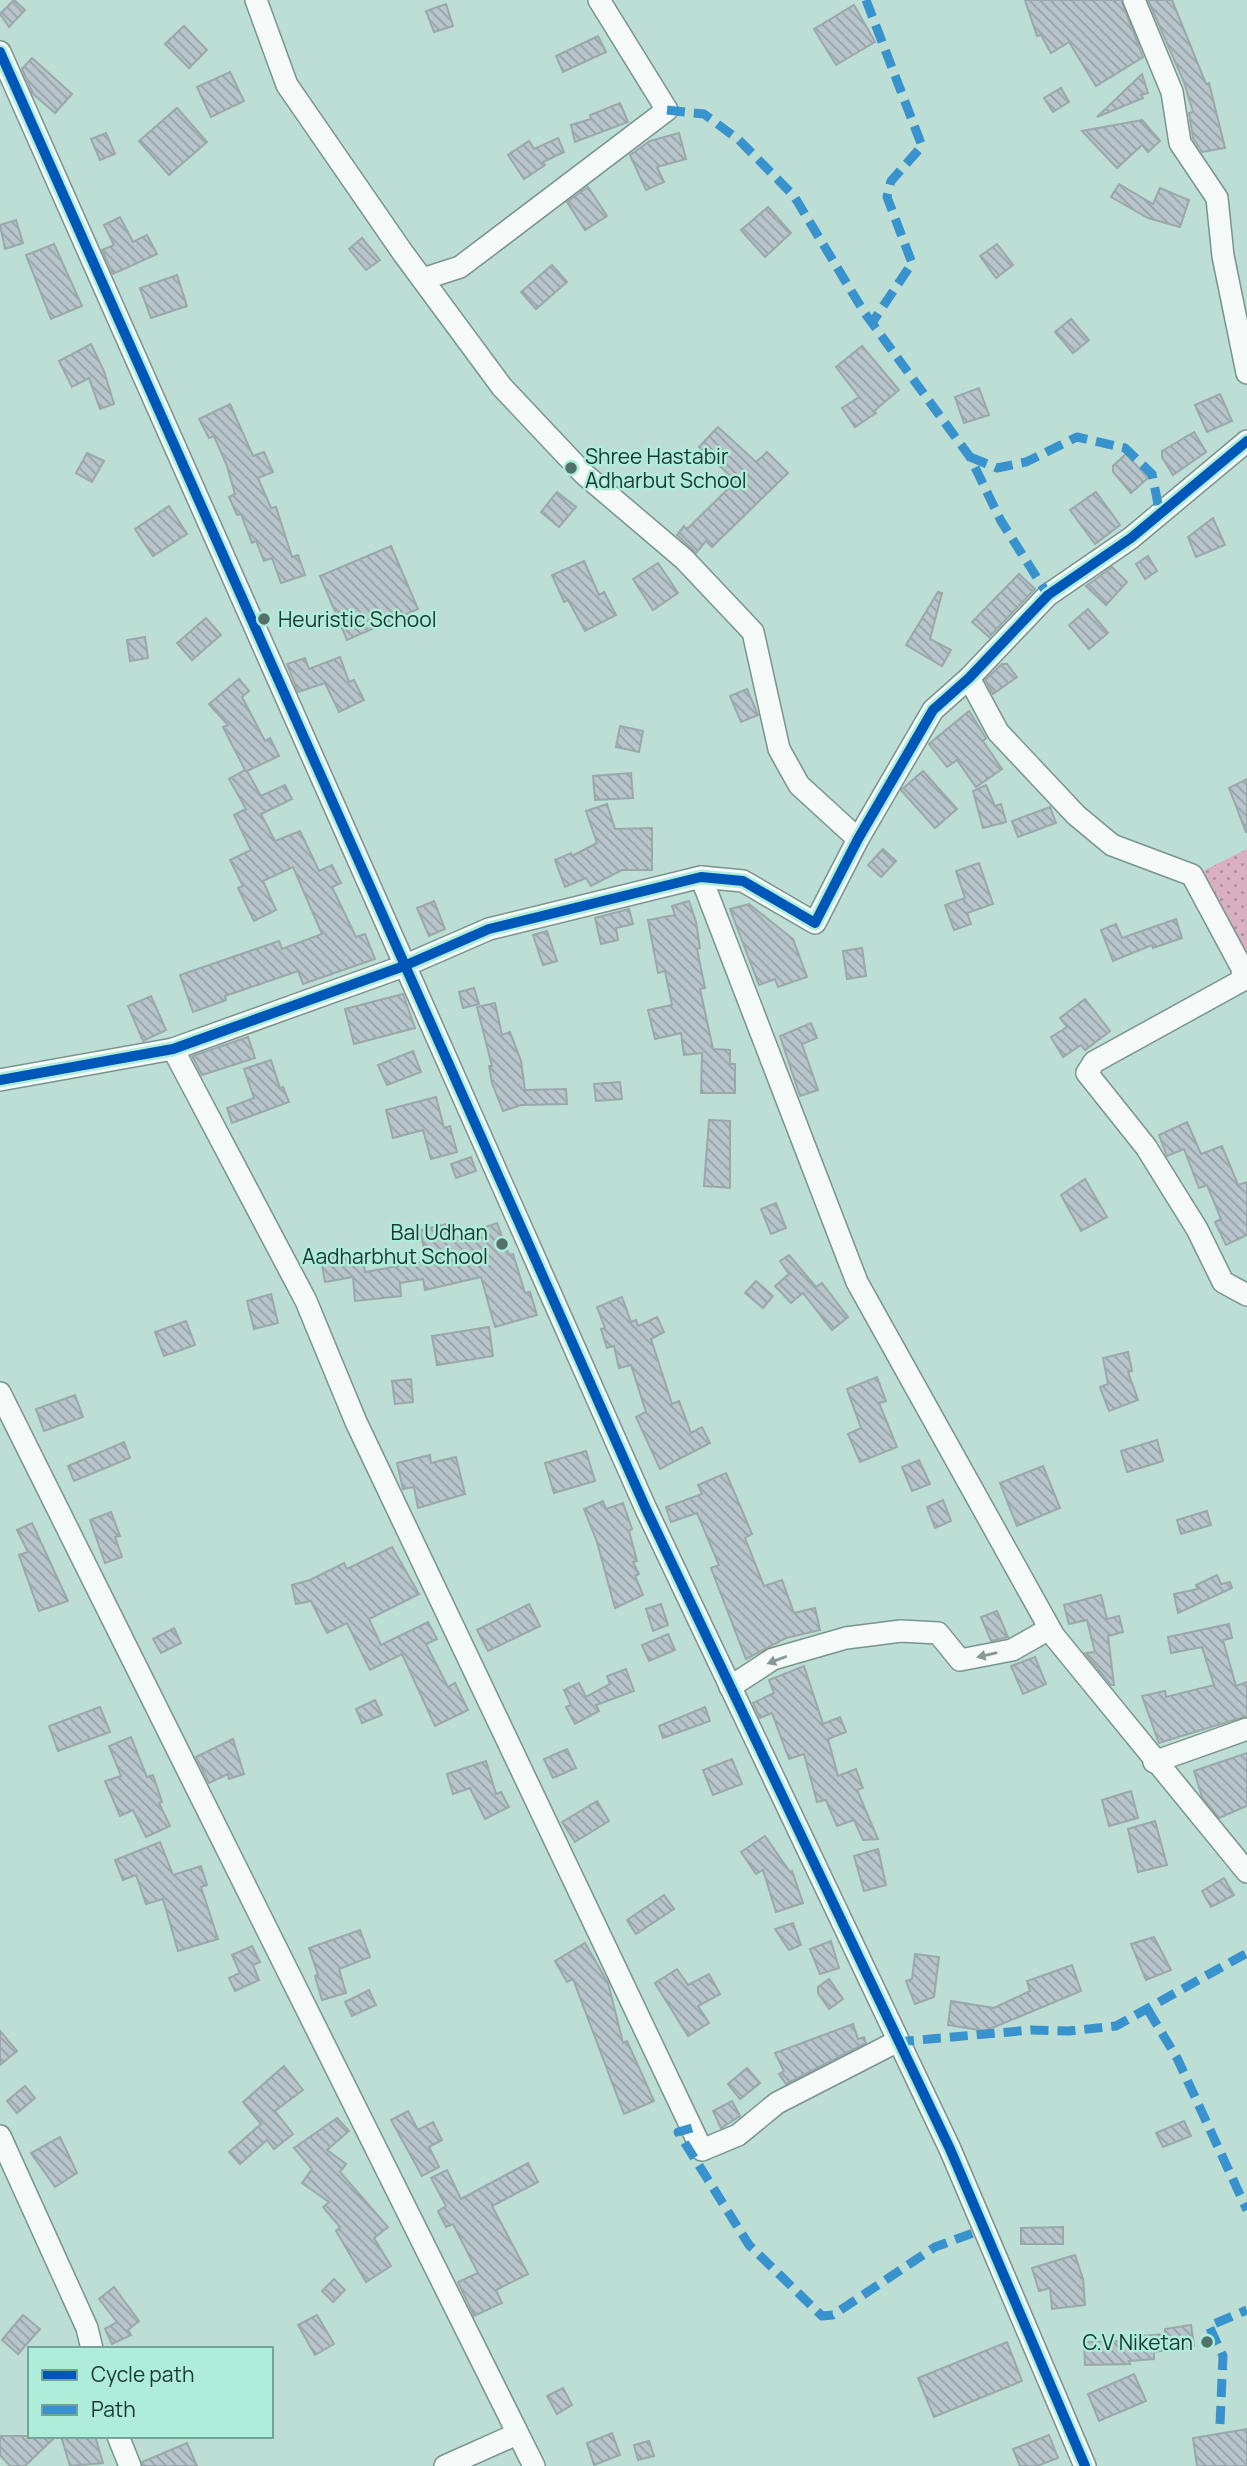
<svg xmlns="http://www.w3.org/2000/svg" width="1247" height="2466" viewBox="0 0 1247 2466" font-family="Manrope,sans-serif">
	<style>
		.grass { fill: url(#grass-dots) }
		.building { fill: url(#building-back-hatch); stroke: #9aa8ac; stroke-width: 2 }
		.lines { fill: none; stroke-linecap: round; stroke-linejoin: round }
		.minor-casing { stroke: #79948d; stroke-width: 24 }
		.minor { stroke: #f5faf9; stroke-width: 21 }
		.quiet { stroke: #3892cd; stroke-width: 9; stroke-dasharray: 18 9; stroke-linecap: butt }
		.cycleway-casing { stroke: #adedda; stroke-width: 15 }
		.cycleway { stroke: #0057b8; stroke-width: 10 }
		.oneway { fill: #889894 }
		.poi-dot { fill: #547169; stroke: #adedda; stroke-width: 2.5 }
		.labels { text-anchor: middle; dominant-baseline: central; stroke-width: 5; stroke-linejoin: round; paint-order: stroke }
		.poi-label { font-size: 21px; fill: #1c362f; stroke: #adedda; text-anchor: start }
	</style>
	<defs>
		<pattern id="grass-dots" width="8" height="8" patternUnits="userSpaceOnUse" patternTransform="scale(1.75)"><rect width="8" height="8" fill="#d9afc2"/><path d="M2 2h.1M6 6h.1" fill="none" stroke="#af8f9e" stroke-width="1.8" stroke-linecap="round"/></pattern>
		<pattern id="building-back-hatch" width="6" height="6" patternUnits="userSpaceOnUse" patternTransform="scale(1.75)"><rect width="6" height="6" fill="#b8c5ca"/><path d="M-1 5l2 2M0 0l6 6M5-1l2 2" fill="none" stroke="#95a1a4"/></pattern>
	</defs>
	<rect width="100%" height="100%" fill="#bcded4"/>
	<path class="grass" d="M1247,849v112l-46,-89z"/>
	<g class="building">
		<path d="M14,0l11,10 -16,17 -9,-13z"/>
		<path d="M1025,0h96l22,57 -47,29 -27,-44 -18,11 -10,-18 -4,1z"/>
		<path d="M1148,0h24l34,84 3,-1 16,65 -23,4 -9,-14 -4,-25 4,-1 -9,-30z"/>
		<path d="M446,4l7,22 -19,6 -8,-21z"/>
		<path d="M854,5l21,37 -39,23 -22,-36z"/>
		<path d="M184,26l23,24 -18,18 -24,-24z"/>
		<path d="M598,36l8,16 -43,20 -7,-16z"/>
		<path d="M32,58l40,36 -17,19 -22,-19 -11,-25z"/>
		<path d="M230,72l14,29 -33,16 -14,-30z"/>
		<path d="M1142,74l6,19 -7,2 2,3 -46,19z"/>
		<path d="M1061,88l8,14 -16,10 -9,-14z"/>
		<path d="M620,103l8,19 -53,20 -4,-17 20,-6 -1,-4z"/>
		<path d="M177,108l30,34 -38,33 -30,-34z"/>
		<path d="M1142,120l18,21 -12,11 -6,-7 -25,23 -35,-37z"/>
		<path d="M106,133l9,21 -15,6 -9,-21z"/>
		<path d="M679,133l7,26 -29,8 7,15 -18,8 -16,-35 20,-14z"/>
		<path d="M558,138l6,14 -21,10 2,3 -21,14 -16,-24 21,-14 5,8z"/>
		<path d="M1119,184l34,20 7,-16 29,12 -9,27 -32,-9 -37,-21z"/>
		<path d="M588,187l19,29 -22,14 -18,-28z"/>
		<path d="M768,207l23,26 -26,24 -24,-27z"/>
		<path d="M120,217l13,25 14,-7 10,19 -44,20 -11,-24 12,-5 -10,-20z"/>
		<path d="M16,220l7,23 -18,6 -5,-24z"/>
		<path d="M362,238l18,22 -14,10 -17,-21z"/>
		<path d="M54,244l28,62 -31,13 -25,-64z"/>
		<path d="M997,244l16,21 -17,13 -16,-22z"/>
		<path d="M552,265l15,17 -31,27 -15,-17z"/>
		<path d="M177,275l10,31 -36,12 -11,-30z"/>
		<path d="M1071,319l18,21 -16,13 -18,-21z"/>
		<path d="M91,344l13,27 10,33 -14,5 -11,-31 -17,9 -13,-26z"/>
		<path d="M862,346l37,44 -25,21 2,2 -21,14 -13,-19 17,-11 -23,-30z"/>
		<path d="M979,388l10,27 -25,8 -9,-26z"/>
		<path d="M1220,394l12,27 -25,11 -12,-27z"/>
		<path d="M230,404l23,52 11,-4 9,20 -15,6 13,30 5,-1 16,50 6,-2 7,20 -24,8 -9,-25 -8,3 -8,-20 -4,2 -11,-29 -4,1 -8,-18 6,-3 -8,-28 -13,-30 -5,2 -10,-19z"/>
		<path d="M718,427l38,35 11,-10 21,21 -76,74 -6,-6 -10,12 -19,-18 7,-9 3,3 49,-48 -37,-34z"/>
		<path d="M1194,432l12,20 -33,23 -11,-18v-6z"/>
		<path d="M87,453l17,8 -12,21 -16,-9z"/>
		<path d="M1126,454l22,24 -17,15 -18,-21v-6z"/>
		<path d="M557,492l19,15 -17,20 -18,-15z"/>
		<path d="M1096,492l24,33 -25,19 -25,-34z"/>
		<path d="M169,506l18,28 -34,22 -18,-27z"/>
		<path d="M1213,518l12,27 -29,12 -8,-20z"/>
		<path d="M391,546l27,63 -71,31 -27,-64z"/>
		<path d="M1148,556l9,15 -12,8 -9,-15z"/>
		<path d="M584,561l15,34 5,-3 12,23 -31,16 -17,-31 -4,2 -12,-27z"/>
		<path d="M658,563l20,30 -25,17 -20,-31z"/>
		<path d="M1112,567l15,15 -21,23 -20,-19z"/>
		<path d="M1019,574l16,15 -46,48 -17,-15z"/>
		<path d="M938,592l4,1 -12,46 21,11 -9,16 -36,-21z"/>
		<path d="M1088,609l20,24 -19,16 -20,-24z"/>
		<path d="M206,618l15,17 -29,25 -15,-17z"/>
		<path d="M145,637l3,21 -18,3 -3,-21z"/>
		<path d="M340,657l9,25 5,-2 10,20 -25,12 -14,-29 -27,9 -11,-28 18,-6 4,11z"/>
		<path d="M1002,664h5l10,13 -24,17 -8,-14z"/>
		<path d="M239,679l10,12 -7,6 23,44 5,-3 9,18 -32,15 14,25 24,-11 7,14 -31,15 14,27 25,-10 19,40 13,-6 9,18 -9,4 24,50 9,-3 10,25 -72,25 -5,-13 -73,25 1,4 -33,12 -13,-37 99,-34 3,8 40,-15 -29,-67 -30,14 13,29 -22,11 -16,-33 5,-2 -13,-26 21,-10 -17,-35 12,-6 -17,-30 16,-9 -22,-43 5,-2 -19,-21z"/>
		<path d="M747,689l11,26 -17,7 -11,-26z"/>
		<path d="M969,711l17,27 -3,3 19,28 -26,18 -19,-27 -10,7 -18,-23z"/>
		<path d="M620,726l23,5 -4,21 -23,-5z"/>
		<path d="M923,771l34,38 -22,19 -34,-38z"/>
		<path d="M631,773l2,25 -38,2 -2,-24z"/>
		<path d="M1247,779v53h-1l-17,-44z"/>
		<path d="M986,785l9,21 6,-2 5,18 -23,6 -10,-37z"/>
		<path d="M607,804l8,25 37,-1v42h-30l-31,16 -5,-8 -21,9 -10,-27 16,-7 1,3 25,-13 -11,-32z"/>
		<path d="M1050,807l6,16 -38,14 -6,-16z"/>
		<path d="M883,849l13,12 -15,16 -13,-12z"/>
		<path d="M979,863l14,41 -26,9 4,11 -17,6 -9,-25 20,-7 -9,-27z"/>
		<path d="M434,901l11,28 -16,7 -12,-28z"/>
		<path d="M689,901l7,21 4,26 -3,1 8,39 -5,1 13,60 17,1v14h5v29h-34l1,-40 -18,2 -3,-22 -26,6 -7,-29 24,-5 -7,-34 -7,2 -10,-53 27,-5 -3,-9z"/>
		<path d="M749,904l44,35 14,38 -29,10 -3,-8 -16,6 -29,-76z"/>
		<path d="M629,909l4,15 -17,4 2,12 -17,4 -6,-26z"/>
		<path d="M1176,919l6,19 -29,10 -1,-3 -39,16 -12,-31 15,-6 6,14z"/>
		<path d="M547,931l10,30 -14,4 -10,-30z"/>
		<path d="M862,948l4,28 -19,3 -4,-28z"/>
		<path d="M474,988l5,16 -16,4 -4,-16z"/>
		<path d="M403,994l12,34 -61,16 -9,-35z"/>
		<path d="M151,996l15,34 -23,11 -15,-35z"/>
		<path d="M1085,999l25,32 -25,19 -4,-5 -18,12 -12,-20 16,-10 -7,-9z"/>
		<path d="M495,1003l7,32 8,-3 11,29 4,29 41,-1 1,15 -46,1 -18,6 -11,-28 -3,-17h3l-15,-59z"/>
		<path d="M811,1023l6,15 -15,6 16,46 -18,6 -20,-60z"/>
		<path d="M248,1037l7,21 -53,17 -10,-19z"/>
		<path d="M413,1051l8,21 -34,13 -9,-20z"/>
		<path d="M271,1060l9,28 3,-1 6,15 -57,21 -5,-15 27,-10 -10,-29z"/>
		<path d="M620,1082l2,17 -26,2 -2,-17z"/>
		<path d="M436,1097l8,31 6,-2 7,26 -26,7 -8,-29 -30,8 -7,-28z"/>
		<path d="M709,1120l21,1v67l-26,-2z"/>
		<path d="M1187,1122l14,32 21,-8 16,39 9,-3v53l-21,10 -11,-23 6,-3 -14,-34 -8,3 -15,-39 -17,7 -8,-21z"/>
		<path d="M471,1157l5,14 -20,7 -5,-14z"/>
		<path d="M1085,1179l22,38 -26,14 -20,-36z"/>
		<path d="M776,1203l10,25 -15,6 -10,-25z"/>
		<path d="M497,1223l12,32 4,-1 12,39 5,-1 7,23 -42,12 -14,-50 -56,13 -2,-11 -23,4 1,13 -46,5 -2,-24 -28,5 -4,-23 41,-7 3,20 62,-11 -7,-31 27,-6 3,16z"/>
		<path d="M789,1255l27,32 6,-4 26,34 -16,13 -29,-37 -12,10 -16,-17 14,-12 -9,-13z"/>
		<path d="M756,1281l17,15 -10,12 -18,-15z"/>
		<path d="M271,1294l7,29 -24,6 -7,-28z"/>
		<path d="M622,1297l9,25 5,-2 2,6 19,-9 7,15 -13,7 21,65 7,-3 12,32 11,-6 8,16 -50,26 -24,-52 10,-5 -15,-47 -12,3 -5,-22 -7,2 -6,-19 4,-1 -8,-21z"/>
		<path d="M186,1321l9,24 -31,11 -9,-24z"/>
		<path d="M489,1327l4,29 -56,9 -5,-29z"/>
		<path d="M1128,1352l4,19 -4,1 10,28 -29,11 -9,-24 8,-3 -5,-26z"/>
		<path d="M877,1377l9,24 -7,2 18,44 -37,15 -12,-28 13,-6 -14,-39z"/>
		<path d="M411,1379l2,23 -18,2 -3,-23z"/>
		<path d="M75,1395l8,22 -39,14 -8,-22z"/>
		<path d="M1157,1440l6,21 -36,11 -6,-21z"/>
		<path d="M124,1442l6,16 -56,23 -6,-15z"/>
		<path d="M586,1451l9,30 -41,12 -9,-30z"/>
		<path d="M430,1455l1,8 25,-6 9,37 -47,14 -4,-21 -11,2 -6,-26z"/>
		<path d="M919,1460l11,24 -18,7 -10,-24z"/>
		<path d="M1043,1466l17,42 -43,18 -17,-43z"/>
		<path d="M726,1473l26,61 -7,4 19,48 18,-6 12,33 21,-5 5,22 -34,8 -40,21 -35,-91 8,-3 -22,-52 -26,9 -5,-15 36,-13 -4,-9z"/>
		<path d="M943,1500l8,21 -16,7 -8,-21z"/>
		<path d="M603,1501l3,8 17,-6 9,26 -3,2 8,30 -4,1 6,12 -4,2 8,19 -28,13 -18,-66 -13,-33z"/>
		<path d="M1207,1511l4,14 -30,9 -4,-14z"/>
		<path d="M111,1512l9,24 -5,1 7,20 -17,6 -15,-43z"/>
		<path d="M32,1523l36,78 -29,10 -20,-56 9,-3 -11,-22z"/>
		<path d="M392,1547l27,47 -50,25 12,26 47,-23 9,17 -11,5 22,43 7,-4 13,27 -33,16 -33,-72 -32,16 -23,-47 -20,10 -16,-32 -15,3 -4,-19 18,-5 34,-17 3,6z"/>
		<path d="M1217,1575l4,9 9,-2 2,6 -54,25 -4,-19 24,-5 -2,-4z"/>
		<path d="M1101,1595l6,24 12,-3 4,16 -15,4 6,49h-3l-26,-32 10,-1 -8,-32 -18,4 -5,-19z"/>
		<path d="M529,1604l11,22 -52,25 -11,-21z"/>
		<path d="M661,1604l7,21 -15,6 -7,-22z"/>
		<path d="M997,1611l11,26 -17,4 -10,-24z"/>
		<path d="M1229,1624l3,14 -9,2 13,46 11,-4v34l-88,27 -17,-47 23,-5 1,6 48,-12 -12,-38 -31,6 -3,-16z"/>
		<path d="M174,1628l7,15 -20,10 -8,-14z"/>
		<path d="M668,1634l7,16 -26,11 -7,-16z"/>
		<path d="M1035,1657l11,27 -23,10 -12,-28z"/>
		<path d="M804,1666l19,58 17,-7 6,15 -18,7 10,37 18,-7 7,19 -6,2 21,49 -15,1 -9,-20 -17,6 -11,-26 -9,2 -13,-48 -15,5 -17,-46 -12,5 -7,-15 21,-10 -5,-13z"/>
		<path d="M626,1669l8,22 -38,14 3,6 -24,13 -9,-17 5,-2 -7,-15 15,-7 7,14 24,-13 -3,-8z"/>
		<path d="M375,1700l7,15 -20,8 -6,-14z"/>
		<path d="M100,1707l10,25 -52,19 -9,-25z"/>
		<path d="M705,1707l5,14 -47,17 -4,-12z"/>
		<path d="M131,1737l16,40 6,-2 9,27 -3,1 11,23 -24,11 -13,-27 -13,6 -15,-35 16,-5 -12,-30z"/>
		<path d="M233,1739l11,35 -15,5 -1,-5 -19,9 -13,-26z"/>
		<path d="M567,1749l9,19 -23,10 -9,-19z"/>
		<path d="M1247,1753v53l-28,12 -17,-21 -8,-26z"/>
		<path d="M732,1759l10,25 -29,11 -10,-25z"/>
		<path d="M486,1761l10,33 5,-2 8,15 -24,12 -15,-31 -17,6 -6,-20z"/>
		<path d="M1131,1791l7,27 -29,8 -7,-26z"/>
		<path d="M597,1801l12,20 -34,21 -13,-20z"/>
		<path d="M1155,1821l12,44 -29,7 -10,-43z"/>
		<path d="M765,1836l25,36 2,-1 11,32 -27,9 -13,-42 -7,4 -15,-22z"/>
		<path d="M160,1842l13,33 28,-9 6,19 -6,2 17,52 -40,12 -15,-52 -17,5 -10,-29 -13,5 -8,-20z"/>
		<path d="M878,1849l8,36 -22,6 -10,-35z"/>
		<path d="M1224,1878l10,17 -23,12 -9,-16z"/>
		<path d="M664,1895l10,14 -38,25 -9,-14z"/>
		<path d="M793,1923l8,22 -12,5 -14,-21z"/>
		<path d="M360,1930l10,27 -31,12 7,24 -24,7 -7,-24 3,-1 -9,-27z"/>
		<path d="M1154,1937l17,33 -25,10 -15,-36z"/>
		<path d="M831,1941l8,27 -19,6 -10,-25z"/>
		<path d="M585,1943l23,40 15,60 4,-2 27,60 -30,13 -51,-135 -6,3 -12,-21z"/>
		<path d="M252,1946l8,16 -7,3 6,15 -24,11 -6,-13 11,-5 -8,-18z"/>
		<path d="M915,1954l24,3 -5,40 -19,7 -9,-23 6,-2z"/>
		<path d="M1072,1965l9,26 -96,40 -37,-6 3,-24 43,7 36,-17 -3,-10z"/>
		<path d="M677,1969l11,16 21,-11 11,20 -22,12 11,17 -21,13 -33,-53z"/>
		<path d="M829,1979l14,20 -14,10 -11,-16v-6z"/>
		<path d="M369,1990l7,15 -24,11 -7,-14z"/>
		<path d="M853,2024l5,15 6,-2 2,6 -80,41 -7,-10 5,-3 -9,-18z"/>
		<path d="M0,2031l17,20 -17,14z"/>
		<path d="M284,2066l19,24 -28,21 18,23 -19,15 -7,-9 -27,24 -11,-12 32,-28 -18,-22z"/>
		<path d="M747,2068l13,15 -20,16 -12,-15z"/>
		<path d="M25,2086l10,12 -18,15 -10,-12z"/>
		<path d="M732,2101l8,15 -19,12 -8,-17z"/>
		<path d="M408,2111l10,19 15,-8 9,18 -13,7 10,20 -17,9 -31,-56z"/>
		<path d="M337,2118l12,13 -22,19 19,14 -6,8 48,55 -14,11 17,28 -25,16 -30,-51 4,-4 -17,-20 6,-5 -27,-19 10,-14 -18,-21z"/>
		<path d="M1184,2121l7,15 -28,11 -7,-14z"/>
		<path d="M60,2137l17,36 -22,14 -24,-34z"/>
		<path d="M528,2163l10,19 -46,24 36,68 -32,16 6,13 -28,13 -16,-34 20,-9 -25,-49 -7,3 -8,-16 8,-5 -15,-28 16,-8 14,29z"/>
		<path d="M1063,2227v17h-42v-16z"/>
		<path d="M1075,2255l8,24 2,26 -33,4 -2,-21 -11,3 -7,-23z"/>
		<path d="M334,2279l11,11 -12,12 -11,-11z"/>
		<path d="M114,2287l25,34 -11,9 3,5 -19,9 -7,-15 12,-7 -18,-23z"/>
		<path d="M23,2315l17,14 -22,25 -16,-14z"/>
		<path d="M317,2315l17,29 -19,11 -17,-30z"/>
		<path d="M1191,2325l3,21 -40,6v7l-25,2 1,3 -45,1 -1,-23 47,-1v-4l34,-3v-5z"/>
		<path d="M1007,2342l15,39 -88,36 -16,-39z"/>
		<path d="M1134,2374l12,27 -47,20 -11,-27z"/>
		<path d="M563,2388l9,17 -15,9 -10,-18z"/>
		<path d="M1247,2429v37h-50l-4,-28z"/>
		<path d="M612,2433l8,22 -26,10 -7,-22z"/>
		<path d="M1049,2435l9,23 -21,8h-17l-7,-17z"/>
		<path d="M0,2436h56l-31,30h-15l-10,-11z"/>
		<path d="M61,2436h34l8,27 -33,3z"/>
		<path d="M649,2441l5,15 -16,4 -4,-15z"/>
		<path d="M187,2443l10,23h-54l-1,-4z"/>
	</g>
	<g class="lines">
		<defs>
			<g id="minor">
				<path d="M256,0l31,85 116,168 99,134 82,87 100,85 69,73 26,117 20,36 59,54"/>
				<path d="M1134,0l38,92 8,51 37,55 6,58 24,117"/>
				<path d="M0,52l646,1457 304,640 135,317"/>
				<path d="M423,279l37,-12 207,-157 -68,-110"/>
				<path d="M969,678l29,54 78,83 36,30 80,30 51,95 -2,11 -147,81 -7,11 59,74 51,82 26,53 24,13"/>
				<path d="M701,877l156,405 197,354 193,236"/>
				<path d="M173,1049l133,252 50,121 346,728 36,-15 39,-32 119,-61"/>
				<path d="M0,1080l173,-31 231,-83 85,-37 212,-52 42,4 72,42 43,-84 75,-129 36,-32 79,-83 83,-57 116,-97"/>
				<path d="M0,1393l534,1073"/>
				<path d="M730,1687l43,-28 73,-21 55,-7 37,2 22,27 52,-10 37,-21"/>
				<path d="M1154,1762l93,-33"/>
				<path d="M0,2136l87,192 5,21"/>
				<path d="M118,2436l12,30"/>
				<path d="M445,2466l72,-32"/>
			</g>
		</defs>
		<use href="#minor" class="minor-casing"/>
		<use href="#minor" class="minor"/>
		<g class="quiet">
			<path d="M866,0l56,146 -31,35 -4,16 25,66 -40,60"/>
			<path d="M667,110l37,4 35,26 55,56 70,116 106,145 31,64 47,74"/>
			<path d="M970,457l27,11 29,-6 51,-25 48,11 27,26 8,40"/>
			<path d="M1148,2010l29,48 70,152"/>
			<path d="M896,2042l135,-12 38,1 47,-5 131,-73"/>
			<path d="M692,2128l-14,4 71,113 73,71 11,-1 102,-68 49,-18"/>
			<path d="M1220,2424l3,-68 -14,-30 38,-16"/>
		</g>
		<defs>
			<g id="cycleway">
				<path d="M0,52l646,1457 304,640 135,317"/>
				<path d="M0,1080l173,-31 231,-83 85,-37 212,-52 42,4 72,42 43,-84 75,-129 36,-32 79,-83 83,-57 116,-97"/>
			</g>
		</defs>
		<use href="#cycleway" class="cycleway-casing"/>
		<use href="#cycleway" class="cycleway"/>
	</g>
	<defs><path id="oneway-solid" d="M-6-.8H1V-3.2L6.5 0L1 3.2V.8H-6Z" transform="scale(1.75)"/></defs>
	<g class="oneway">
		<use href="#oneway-solid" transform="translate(987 1655) rotate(167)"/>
		<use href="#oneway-solid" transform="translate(777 1660) rotate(159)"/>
	</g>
	<g class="poi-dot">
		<circle cx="571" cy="468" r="7"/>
		<circle cx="264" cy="619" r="7"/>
		<circle cx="502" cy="1244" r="7"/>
		<circle cx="1207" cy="2342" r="7"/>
	</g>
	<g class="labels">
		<g class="poi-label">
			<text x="585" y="456">Shree Hastabir<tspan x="585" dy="24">Adharbut School</tspan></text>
			<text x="278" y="619">Heuristic School</text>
			<text x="488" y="1232" text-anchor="end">Bal Udhan<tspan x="488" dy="24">Aadharbhut School</tspan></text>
			<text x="1193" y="2342" text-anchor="end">C.V Niketan</text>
		</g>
	</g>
	<rect x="28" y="2347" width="245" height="91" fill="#adedda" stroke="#73a496" stroke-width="2"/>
	<rect x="42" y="2370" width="35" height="10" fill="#0057b8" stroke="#73a496" stroke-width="2"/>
	<text x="91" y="2382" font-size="21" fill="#1c362f">Cycle path</text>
	<rect x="42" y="2405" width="35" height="10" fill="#3892cd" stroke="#73a496" stroke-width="2"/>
	<text x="91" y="2417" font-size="21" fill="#1c362f">Path</text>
</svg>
